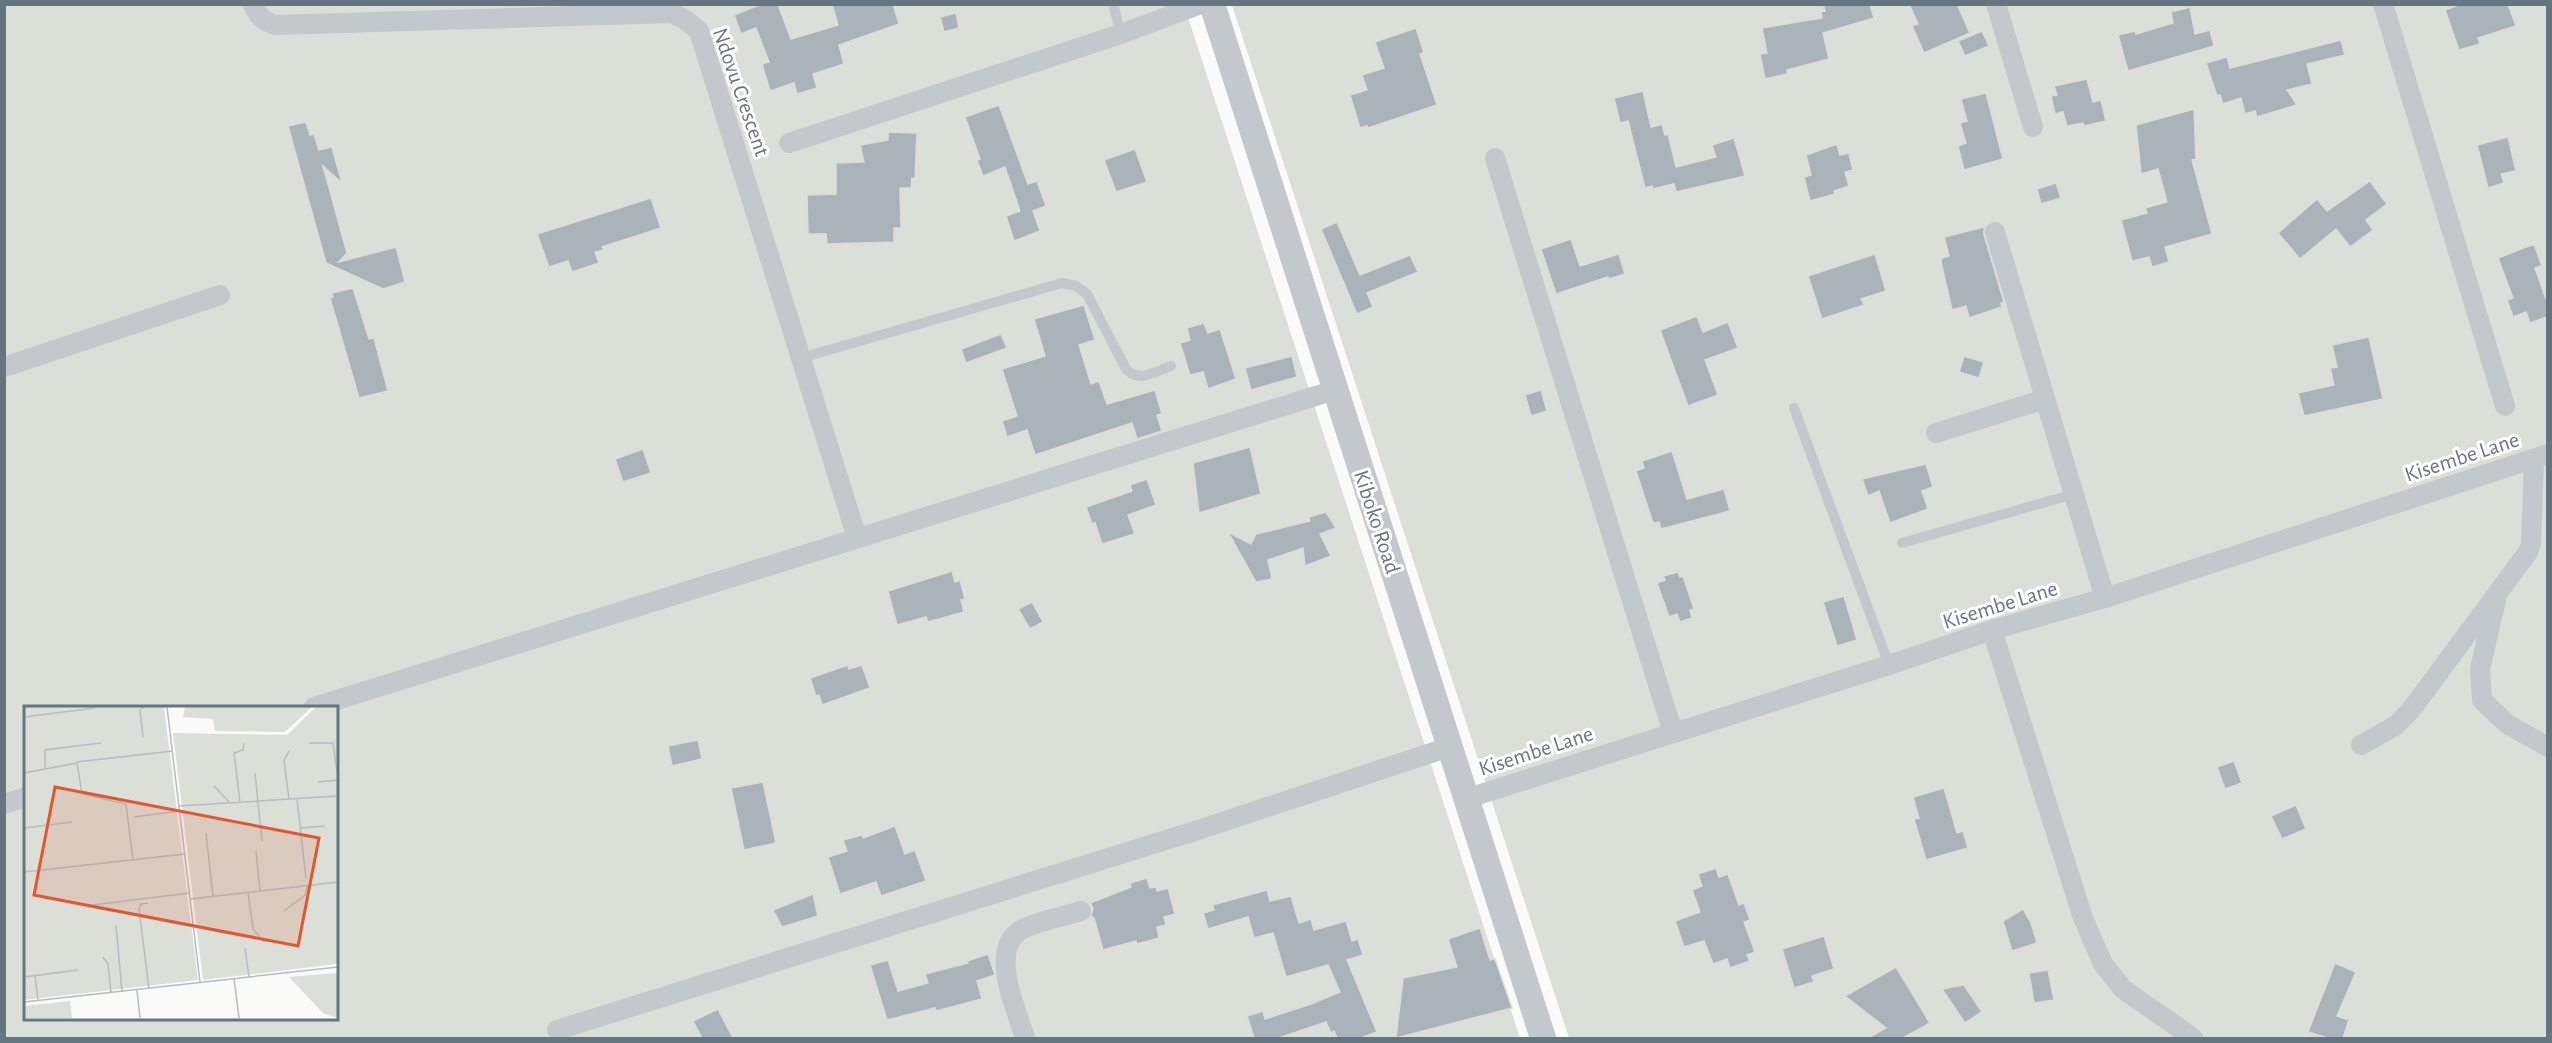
<svg xmlns="http://www.w3.org/2000/svg" width="2552" height="1043" viewBox="0 0 2552 1043" font-family="'Alegreya Sans',sans-serif">
	<style>
		.green { fill: #dadfd7; fill-rule: evenodd }
		.building { fill: #aab3b9; stroke: #dcdcda; stroke-width: 1.5 }
		.lines { fill: none; stroke-linecap: round; stroke-linejoin: round }
		.service { stroke: #c3c8cc; stroke-width: 10 }
		.minor { stroke: #c3c8cc; stroke-width: 20 }
		.tertiary { stroke: #c3c8cc; stroke-width: 26 }
		.labels { text-anchor: middle; dominant-baseline: central; stroke-width: 6; stroke-linejoin: round; paint-order: stroke }
		.street-label { font-size: 22px; fill: #657683; stroke: #fff }
		.inset-road { fill: none; stroke: #b5bdc2; stroke-width: 1.5 }
		.view { fill: #e4572e; fill-opacity: 0.15; stroke: #e4572e; stroke-width: 3 }
		.inset-edge { fill: none; stroke: #657683; stroke-width: 3 }
	</style>
	<rect width="100%" height="100%" fill="#fafaf8"/>
	<g class="green">
		<path d="M5,5h1179l336,1033h-1515zM26,707h310v311h-310z"/>
		<path d="M1232,5h1315v1033h-978z"/>
	</g>
	<g class="building">
		<path d="M761,4h17l13,35 47,-14 -6,-21h61l6,20 -60,21 5,19 -31,10 4,14 -20,6 -3,-11 -24,8 -8,-27 7,-2 -13,-34 -15,6 -7,-19z"/>
		<path d="M1823,4h47l4,14 -51,15 6,26 -42,11v4l-22,5 -5,-25 7,-1 -5,-25 60,-10 -1,-6 4,-1z"/>
		<path d="M1909,4h48l13,29 -46,20 -12,-27 6,-2z"/>
		<path d="M2461,4h47l8,22 -38,12 2,6 -21,6 -14,-40z"/>
		<path d="M2190,7l5,27 15,-4 4,16 -86,25 -10,-36 17,-4 1,3 37,-11 -2,-11z"/>
		<path d="M956,13l3,15 -15,4 -4,-15z"/>
		<path d="M1416,28l8,25 -4,1 17,51 -69,23 -1,-2 -7,2 -10,-33 17,-5 -5,-15 22,-7 -9,-26z"/>
		<path d="M1982,31l7,15 -24,10 -7,-15z"/>
		<path d="M2341,40l4,15 -38,9 5,20 -25,6 10,15 -40,12 -2,-6 -10,3 -4,-16 -18,6 -3,-9 -3,1 -11,-33 21,-6 3,11z"/>
		<path d="M2087,79l6,23 8,-2 5,21 -22,5 -1,-3 -16,3 -4,-14 -8,2 -4,-18 6,-1 -3,-9z"/>
		<path d="M1643,91l8,36 11,-3 3,11 3,-1 8,33 40,-10 -4,-12 22,-7 11,38 -69,16 -2,-8 -21,5 -1,-3 -7,2 -17,-67 -8,2 -6,-25z"/>
		<path d="M1986,93l17,66 -39,11 -6,-24 8,-3 -6,-20 7,-2 -6,-22z"/>
		<path d="M999,105l29,79 9,-3 9,25 -13,5 7,20 -26,10 -8,-25 14,-5 -15,-44 -22,9 -6,-16 3,-1 -15,-42z"/>
		<path d="M2194,109l2,50 -4,1 20,74 -47,13 4,15 -17,5 -3,-10 -17,4 -11,-41 26,-7 -2,-5 22,-6 -9,-33 -17,5 -5,-49z"/>
		<path d="M306,122l4,13 4,-1 5,16 13,-3 10,36 -19,-17 24,87 -8,9 57,-15 9,35 -22,7 -57,-26 -38,-137z"/>
		<path d="M888,132l29,1 -2,46 -3,-1 -1,10h-11l1,40h-7v14l-67,2 -1,-10h-18l-1,-39 29,-1v-31l28,-1 -4,-17 28,-5z"/>
		<path d="M2508,137l8,34 -15,3 3,9 -16,5 -11,-43z"/>
		<path d="M1837,144l3,11 9,-2 4,17 -8,2 4,14 -15,5 1,3 -25,7 -6,-24 7,-2 -5,-20z"/>
		<path d="M1135,149l12,33 -31,10 -12,-32z"/>
		<path d="M2370,181l17,23 -21,16 7,10 -23,17 -14,-18 -36,30 -22,-26 39,-34 10,12z"/>
		<path d="M2056,183l5,15 -20,6 -4,-15z"/>
		<path d="M651,198l10,30 -59,19 2,3 -9,2 4,11 -27,9 -4,-11 -19,6 -12,-33z"/>
		<path d="M1337,222l23,53 50,-20 8,17 -51,21 6,14 -16,7 -36,-85z"/>
		<path d="M1984,227v8l20,67 -3,1 1,4 -33,11 -3,-12 -14,4 -11,-48 1,-4 7,-2 -5,-19z"/>
		<path d="M1571,239l9,27 39,-12 6,20 -16,5 -1,-2 -52,17 -15,-45z"/>
		<path d="M2534,244l8,22 -7,2 12,34v15l-17,6 -4,-11 -13,5 -6,-17 6,-2 -15,-40z"/>
		<path d="M1875,254l11,37 -25,8 3,6 -42,14 -14,-43z"/>
		<path d="M353,288l16,51 5,-1 14,53 -29,7 -29,-100 3,-1 -1,-4z"/>
		<path d="M1084,305l11,35 -16,5 12,39 8,-3 8,23 48,-14 7,24 -5,1 5,16 -25,8 -5,-16 -97,32 -8,-25 -20,7 -5,-16 15,-5 -15,-47 43,-13 -11,-37z"/>
		<path d="M1697,316l6,16 25,-10 10,26 -33,12 13,35 -30,11 -28,-76z"/>
		<path d="M1204,323l4,10 12,-4 16,50 -28,10 -5,-17 -13,3 -10,-32 10,-3 -3,-12z"/>
		<path d="M1001,334l6,14 -41,15 -5,-14z"/>
		<path d="M2369,337l14,62 -79,17 -6,-23 36,-8 -4,-17 7,-1 -5,-22z"/>
		<path d="M1292,356l5,21 -46,13 -6,-22z"/>
		<path d="M1964,356l20,6 -5,16 -20,-6z"/>
		<path d="M1541,390l6,21 -16,5 -6,-21z"/>
		<path d="M1250,447l11,47 -62,19 -6,-50z"/>
		<path d="M643,449l8,24 -28,9 -8,-23z"/>
		<path d="M1672,451l15,48 37,-10 6,22 -69,18 -2,-7 -6,1 -17,-52 8,-3 -2,-7z"/>
		<path d="M1926,464l7,23 -11,4 6,18 -38,14 -11,-32 -11,5 -6,-17z"/>
		<path d="M1147,479l9,26 -28,10 7,19 -33,10 -7,-21 -3,1 -6,-17 46,-16 -2,-6z"/>
		<path d="M1326,512l10,16 -16,6 11,22 -26,10 -2,-18 -35,12 4,19 -16,3 -28,-50 23,12 5,-10 54,-13 -1,-4z"/>
		<path d="M952,571l3,11 5,-2 5,19 -4,1 3,12 -36,10 -2,-5 -29,8 -9,-34z"/>
		<path d="M1678,572l2,5 3,-1 11,33 -4,1 2,8 -12,4 -3,-8 -8,3 -12,-34 8,-3 -2,-4z"/>
		<path d="M1844,596l13,44 -20,6 -14,-44z"/>
		<path d="M1032,602l11,20 -13,7 -12,-20z"/>
		<path d="M848,665l1,4 13,-4 8,23 -48,17 -3,-10 -3,1 -6,-18z"/>
		<path d="M698,740l4,19 -30,7 -4,-20z"/>
		<path d="M2234,761l8,22 -17,6 -8,-22z"/>
		<path d="M763,782l13,61 -32,7 -13,-62z"/>
		<path d="M1944,788l13,45 6,-2 5,17 -42,12 -12,-41 5,-1 -6,-21z"/>
		<path d="M2296,805l10,24 -24,10 -11,-23z"/>
		<path d="M895,826l10,28 10,-4 11,31 -45,15 -5,-14 -36,12 -12,-37 19,-6 -4,-11 19,-5 1,3z"/>
		<path d="M1716,868l3,9 9,-3 11,31 5,-2 6,17 -6,2 11,30 -8,3 3,6 -20,7 -3,-9 -14,5 -9,-23 -20,6 -9,-26 25,-9 -8,-22 10,-4 -4,-12z"/>
		<path d="M1147,878l3,10 6,-1 1,4 11,-3 7,26 -11,3 2,8 -9,2 2,11 -22,6 -1,-3 -33,9 -9,-32 -3,-2 2,-8 -3,-5 41,-16 -1,-4z"/>
		<path d="M1267,890l3,11 21,-5 8,27 12,-4 3,11 32,-9 6,20 6,-2 5,16 -16,5 30,72 -16,6h-24l-3,-7 -3,2 -5,-11 -47,16h-25l-7,-22 16,-5 2,8 46,-15 29,-12 -12,-27 -42,12 -13,-44 -19,5 -6,-21 -40,12 -5,-16 11,-3 -2,-5z"/>
		<path d="M813,894l5,22 -36,11 -9,-17z"/>
		<path d="M2023,909l8,14 6,20 -25,8 -9,-30z"/>
		<path d="M1480,928l10,32 5,-1 17,49 -116,30 7,-60 54,-11 -9,-28z"/>
		<path d="M1824,936l10,33 -22,7 2,6 -20,6 -12,-39z"/>
		<path d="M988,954l7,21 -18,6 5,18 -46,12 -1,-3 -48,12 -17,-55 18,-5 10,31 30,-8 -3,-9 43,-11 -1,-2z"/>
		<path d="M2335,963l21,9 -19,44 12,4 -6,18h-15l-20,-6z"/>
		<path d="M1896,967l34,56 -27,15h-35l18,-10 -41,-32z"/>
		<path d="M2048,970l6,30 -20,3 -5,-30z"/>
		<path d="M1964,985l18,27 -17,11 -23,-34z"/>
		<path d="M718,1009l15,29h-31l-9,-17z"/>
	</g>
	<g class="lines">
		<g class="service">
			<path d="M1113,4l8,30"/>
			<path d="M801,358l261,-75 14,3 11,8 39,75c13,14 29,3 45,-3"/>
			<path d="M1794,408l95,257"/>
			<path d="M1902,543l172,-49"/>
		</g>
		<g class="minor">
			<path d="M253,4c4,12 11,17 22,21l397,-12 14,7 13,11 158,507"/>
			<path d="M1996,4l37,123"/>
			<path d="M2383,4l122,402"/>
			<path d="M789,143l332,-109 80,-30"/>
			<path d="M1495,158l178,575"/>
			<path d="M1995,232l110,366"/>
			<path d="M4,367l216,-72"/>
			<path d="M1936,433l109,-34"/>
			<path d="M2496,600l-16,69 2,31 25,24 41,23"/>
			<path d="M1992,630l91,288 20,46 20,25 70,49"/>
			<path d="M314,707l1021,-317"/>
			<path d="M2361,745l34,-19 16,-16 117,-158 3,-8 3,-85"/>
			<path d="M1465,799l424,-134 103,-35 113,-32 443,-144"/>
			<path d="M4,804l22,-7"/>
			<path d="M557,1030l641,-200 251,-83"/>
			<path d="M1025,1038c-8,-27 -35,-84 -7,-106 11,-9 49,-16 63,-21"/>
		</g>
		<path class="tertiary" d="M1212,4l331,1034"/>
	</g>
	<g class="labels">
		<g class="street-label">
			<text transform="translate(741 92) rotate(71)">Ndovu Crescent</text>
			<text transform="translate(2462 457) rotate(-18)">Kisembe Lane</text>
			<text transform="translate(1377 522) rotate(72)">Kiboko Road</text>
			<text transform="translate(2000 605) rotate(-17)">Kisembe Lane</text>
			<text transform="translate(1536 751) rotate(-18)">Kisembe Lane</text>
		</g>
	</g>
	<g transform="translate(24 706)">
		<rect width="314" height="314" fill="#fafaf8"/>
		<path d="M0,1h140l34,273 -174,20zM161,1h127l-27,25 -70,-1 -2,-12 -30,-2zM292,1h21v257l-134,16 -30,-247 114,2zM313,267v45l-14,-5 -34,-36zM46,295l2,17h-48v-12z" fill="#dadfd7"/>
		<path class="inset-road" d="M143,1l33,275M0,11l71,-9M119,31l-3,-27 4,-3M285,37h24l5,36M265,45l-5,10 5,38M52,56l97,-11M21,63v-19l56,-7M0,67l53,-10 5,31 44,10 7,56M231,67l7,68M294,76l20,-2M190,80l15,16M273,93l9,80M216,96l-6,-49 9,-3 1,-7M155,100l159,-10M110,111l46,-6M0,122l48,-6M277,122l24,-2M182,127l7,63M232,145l4,40M0,166l161,-18M224,186l5,37 11,13M166,193l148,-17M124,197l-7,1 -2,5 10,80M68,199l98,-12M260,205l21,-16 3,-10M92,219l6,67M221,242l4,29M79,251l5,7 3,29M11,269l3,26M0,271l54,-7M210,272l5,40M113,284l3,28M0,296l314,-35"/>
		<path class="view" d="M31,81l264,51 -21,108 -264,-51z"/>
		<rect width="314" height="314" class="inset-edge"/>
	</g>
	<rect width="2552" height="1043" fill="none" stroke="#657683" stroke-width="12"/>
</svg>
